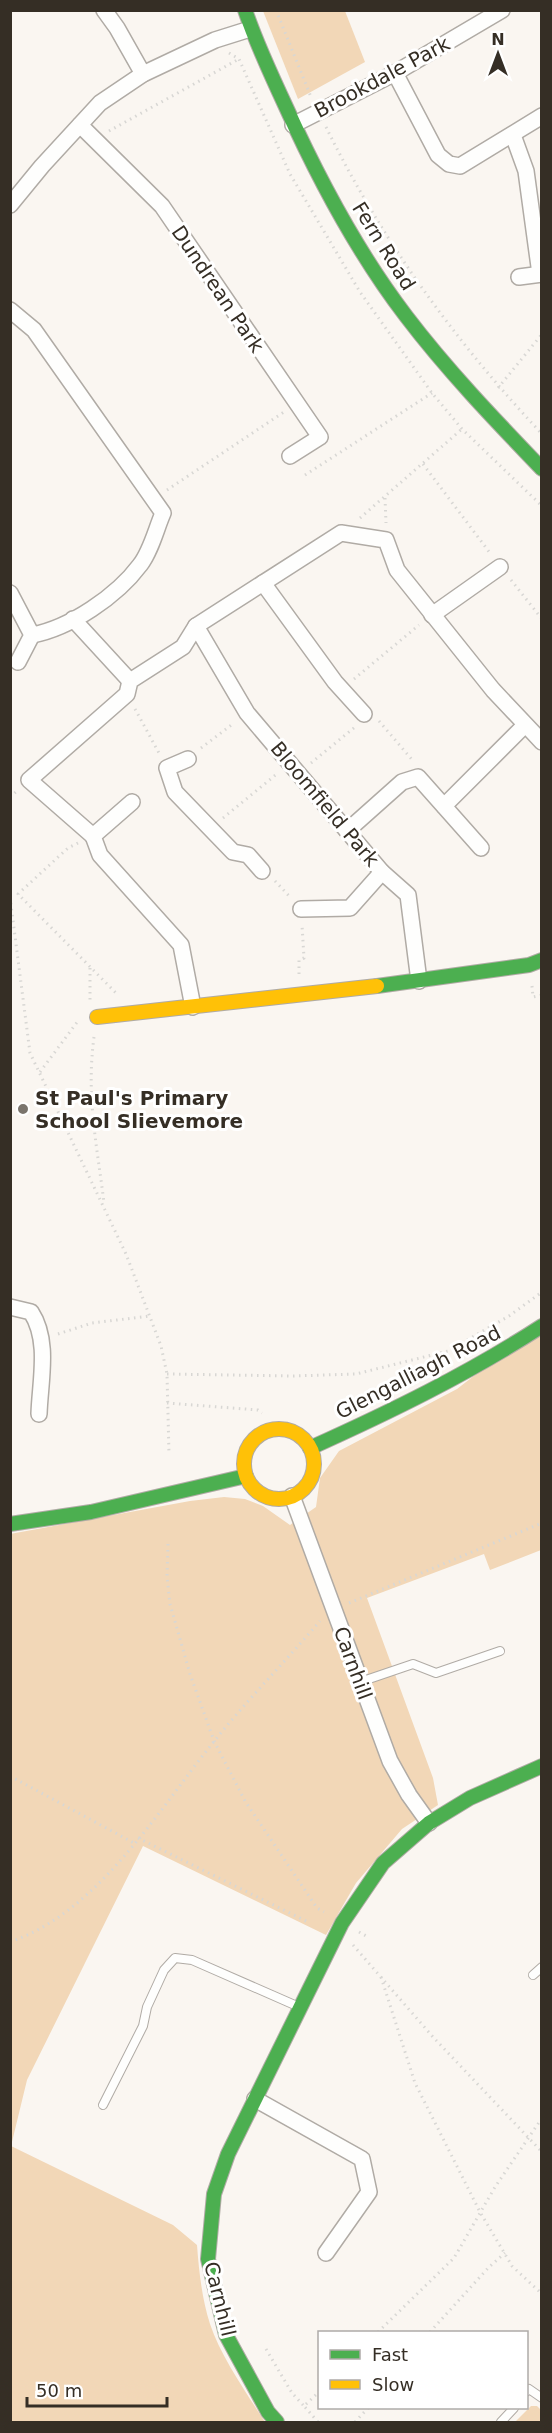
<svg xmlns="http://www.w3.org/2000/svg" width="552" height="2433" viewBox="0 0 552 2433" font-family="'DejaVu Sans',sans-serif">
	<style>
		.green { fill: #f2d7b7 }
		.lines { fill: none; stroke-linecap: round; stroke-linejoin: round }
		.lane-casing { stroke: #b0aba5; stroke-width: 10 }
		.street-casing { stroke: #b0aba5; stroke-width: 18 }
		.fast-casing { stroke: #b0aba5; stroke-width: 16 }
		.slow-casing { stroke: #b0aba5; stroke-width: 16 }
		.path { stroke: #d8d7d4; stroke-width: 3; stroke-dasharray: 1.5 4.5; stroke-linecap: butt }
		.lane { stroke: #fefefd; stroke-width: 8 }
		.street { stroke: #fefefd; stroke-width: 15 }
		.fast { stroke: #4caf50; stroke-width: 14 }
		.slow { stroke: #ffc107; stroke-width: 14 }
		.poi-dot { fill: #7a746c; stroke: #fff; stroke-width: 2 }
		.labels { text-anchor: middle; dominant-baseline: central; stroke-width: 6; stroke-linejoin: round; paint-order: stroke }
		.street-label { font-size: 20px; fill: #352e25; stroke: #fff }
		.poi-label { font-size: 20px; font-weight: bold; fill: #352e25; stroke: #fff; text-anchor: start }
	</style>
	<rect width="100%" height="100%" fill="#faf6f1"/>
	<g class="green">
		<path d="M263,11h82l20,51 -67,37z"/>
		<path d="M541,1324v226l-51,20 -6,-16 -117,44 66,180 5,27 -36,24 -46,54 -30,52 -183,-89 -116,234 -16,66 162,79 24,20c2,27 5,54 13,79 11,33 36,68 55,98h-254l-1,-888 180,-33 34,-4 21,2 18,7 27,19 26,-18 4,-29 19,-27 118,-62z"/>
		<path d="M531,2406h6l4,4v12h-26z"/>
	</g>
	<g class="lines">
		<defs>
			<g id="lane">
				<path d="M360,1682l53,-18 23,9 64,-22"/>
				<path d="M533,1975l9,-8"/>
				<path d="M103,2105l40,-79 4,-19 17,-37 11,-12 17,2 105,46"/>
				<path d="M526,2392l3,-3 13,9"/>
				<path d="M501,2422l13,-14"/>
			</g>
			<g id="street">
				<path d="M104,10l13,18 26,46"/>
				<path d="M395,73l43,82 11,9 11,2 82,-50"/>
				<path d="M80,125l82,81 158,231 -30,19"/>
				<path d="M293,125l102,-52 107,-63"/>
				<path d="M513,135l13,36 14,103"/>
				<path d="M10,205l32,-39 58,-63 43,-29 72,-34 35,-11"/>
				<path d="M519,277l23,-3"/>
				<path d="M10,310l24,20 129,183c-7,16 -12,38 -23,52 -23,31 -70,63 -108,70"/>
				<path d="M263,583l72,99 29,32"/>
				<path d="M10,593l22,42 -14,27"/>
				<path d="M432,615l68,-48"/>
				<path d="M73,619l57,62"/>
				<path d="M196,626l51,87 135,159 26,23 11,86"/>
				<path d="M188,759l-21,9 8,24 58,60 15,3 14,16"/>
				<path d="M132,802l-39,34 7,19 81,90 12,62"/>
				<path d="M444,806l80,-80"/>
				<path d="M347,831l55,-49 16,-5 63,71"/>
				<path d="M93,836l-64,-56 98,-86 3,-13 53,-34 13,-21 145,-93 45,7 11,30 96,120 49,52"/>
				<path d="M301,909l49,-1 32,-36"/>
				<path d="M10,1307l21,5c19,29 9,69 8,102"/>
				<path d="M292,1496l98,265 19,34 20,28"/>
				<path d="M255,2099l107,60 7,33 -43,61"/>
			</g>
			<g id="fast">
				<path d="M245,10c11,33 26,65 41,97 33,73 71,145 120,209 41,54 89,104 136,153"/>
				<path d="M377,986l152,-21 13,-5"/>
				<path d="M310,1448c80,-36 158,-74 232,-122"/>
				<path d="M10,1524l81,-12 155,-36"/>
				<path d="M277,2422l-9,-10 -42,-77 -18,-76 6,-65 14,-40 114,-231 41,-60 46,-40 41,-25 72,-32"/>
			</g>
			<g id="slow">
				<path d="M97,1017l280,-31"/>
				<circle cx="279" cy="1464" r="35"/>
			</g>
		</defs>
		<use href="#lane" class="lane-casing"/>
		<use href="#street" class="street-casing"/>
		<use href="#fast" class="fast-casing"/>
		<use href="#slow" class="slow-casing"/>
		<g class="path">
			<path d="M276,10l35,87"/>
			<path d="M229,53l10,6 51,115 70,118 72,101 30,36 80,77"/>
			<path d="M326,127c56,114 129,214 216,307"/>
			<path d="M109,131l130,-72"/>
			<path d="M498,388l44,-54"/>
			<path d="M423,464l67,89"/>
			<path d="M305,475l127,-82"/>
			<path d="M167,490l117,-78"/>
			<path d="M385,498l1,25"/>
			<path d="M360,518l102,-89"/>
			<path d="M511,580l31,39"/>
			<path d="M354,679l65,-54"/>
			<path d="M135,709l24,44"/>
			<path d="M379,721l35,41"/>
			<path d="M201,748l33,-25"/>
			<path d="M311,763l44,-36"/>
			<path d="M10,797l8,-7"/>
			<path d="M223,818l55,-45"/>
			<path d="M78,843l-10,5 -50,46 98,99"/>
			<path d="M275,881l16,17"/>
			<path d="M10,897l20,156 96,201 35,92 6,28 2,80"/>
			<path d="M90,968v32"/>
			<path d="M299,974v-14l5,-2 -2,-33"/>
			<path d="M532,986l1,11 9,-2"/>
			<path d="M94,1037c-8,60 3,108 10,166"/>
			<path d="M40,1072l38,-51"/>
			<path d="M58,1334l34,-11 58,-7"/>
			<path d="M167,1374l126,2 63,-2 92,-23 61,-35 33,-24"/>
			<path d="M167,1403l91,7 4,3"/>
			<path d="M168,1544l-1,33 3,27 20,70 24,67 31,60 72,107 7,4"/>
			<path d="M349,1603l193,-80"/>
			<path d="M10,1776l124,67"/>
			<path d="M138,1838l172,85"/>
			<path d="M359,1932l9,5"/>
			<path d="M10,1942c88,-30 146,-129 202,-198 34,-43 73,-82 108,-123"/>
			<path d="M353,1945l80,92 109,115"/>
			<path d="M381,1977l34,106 65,129 32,54 30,28"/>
			<path d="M378,2332l76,-74 41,-71 47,-69"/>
			<path d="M430,2332l59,-65 16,-14"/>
			<path d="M266,2349l26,44 12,13"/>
			<path d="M318,2422l-14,-16 16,-15"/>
			<path d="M355,2422l13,-14"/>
		</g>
		<use href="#lane" class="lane"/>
		<use href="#street" class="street"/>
		<use href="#fast" class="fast"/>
		<use href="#slow" class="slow"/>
	</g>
	<circle class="poi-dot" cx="23" cy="1109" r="6"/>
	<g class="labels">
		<g class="street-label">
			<text transform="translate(382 77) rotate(-28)">Brookdale Park</text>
			<text transform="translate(384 246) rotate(58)">Fern Road</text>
			<text transform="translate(218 289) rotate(56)">Dundrean Park</text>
			<text transform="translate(325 804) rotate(50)">Bloomfield Park</text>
			<text transform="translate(418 1372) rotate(-27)">Glengalliagh Road</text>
			<text transform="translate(353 1663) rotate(70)">Carnhill</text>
			<text transform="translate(220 2299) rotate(76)">Carnhill</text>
		</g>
		<g class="poi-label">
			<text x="35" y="1098">St Paul's Primary<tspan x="35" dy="23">School Slievemore</tspan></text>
		</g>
	</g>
	<rect width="552" height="2433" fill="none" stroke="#352e25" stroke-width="24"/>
	<rect x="318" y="2331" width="210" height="78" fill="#ffffff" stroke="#aeaba8" stroke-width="1.5"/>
	<rect x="330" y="2350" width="30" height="9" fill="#4caf50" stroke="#aeaba8" stroke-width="1.5"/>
	<text x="372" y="2361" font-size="18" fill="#352e25">Fast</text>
	<rect x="330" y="2380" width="30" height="9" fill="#ffc107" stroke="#aeaba8" stroke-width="1.5"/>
	<text x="372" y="2391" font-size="18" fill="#352e25">Slow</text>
	<g transform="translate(498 54)" stroke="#ffffff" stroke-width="4.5" paint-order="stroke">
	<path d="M0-4.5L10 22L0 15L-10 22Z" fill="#352e25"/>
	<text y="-9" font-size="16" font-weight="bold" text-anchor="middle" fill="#352e25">N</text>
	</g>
	<path d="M27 2397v9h140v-9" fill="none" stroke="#352e25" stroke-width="3"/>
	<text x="36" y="2397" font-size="18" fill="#352e25" stroke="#ffffff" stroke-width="4.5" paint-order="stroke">50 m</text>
</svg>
